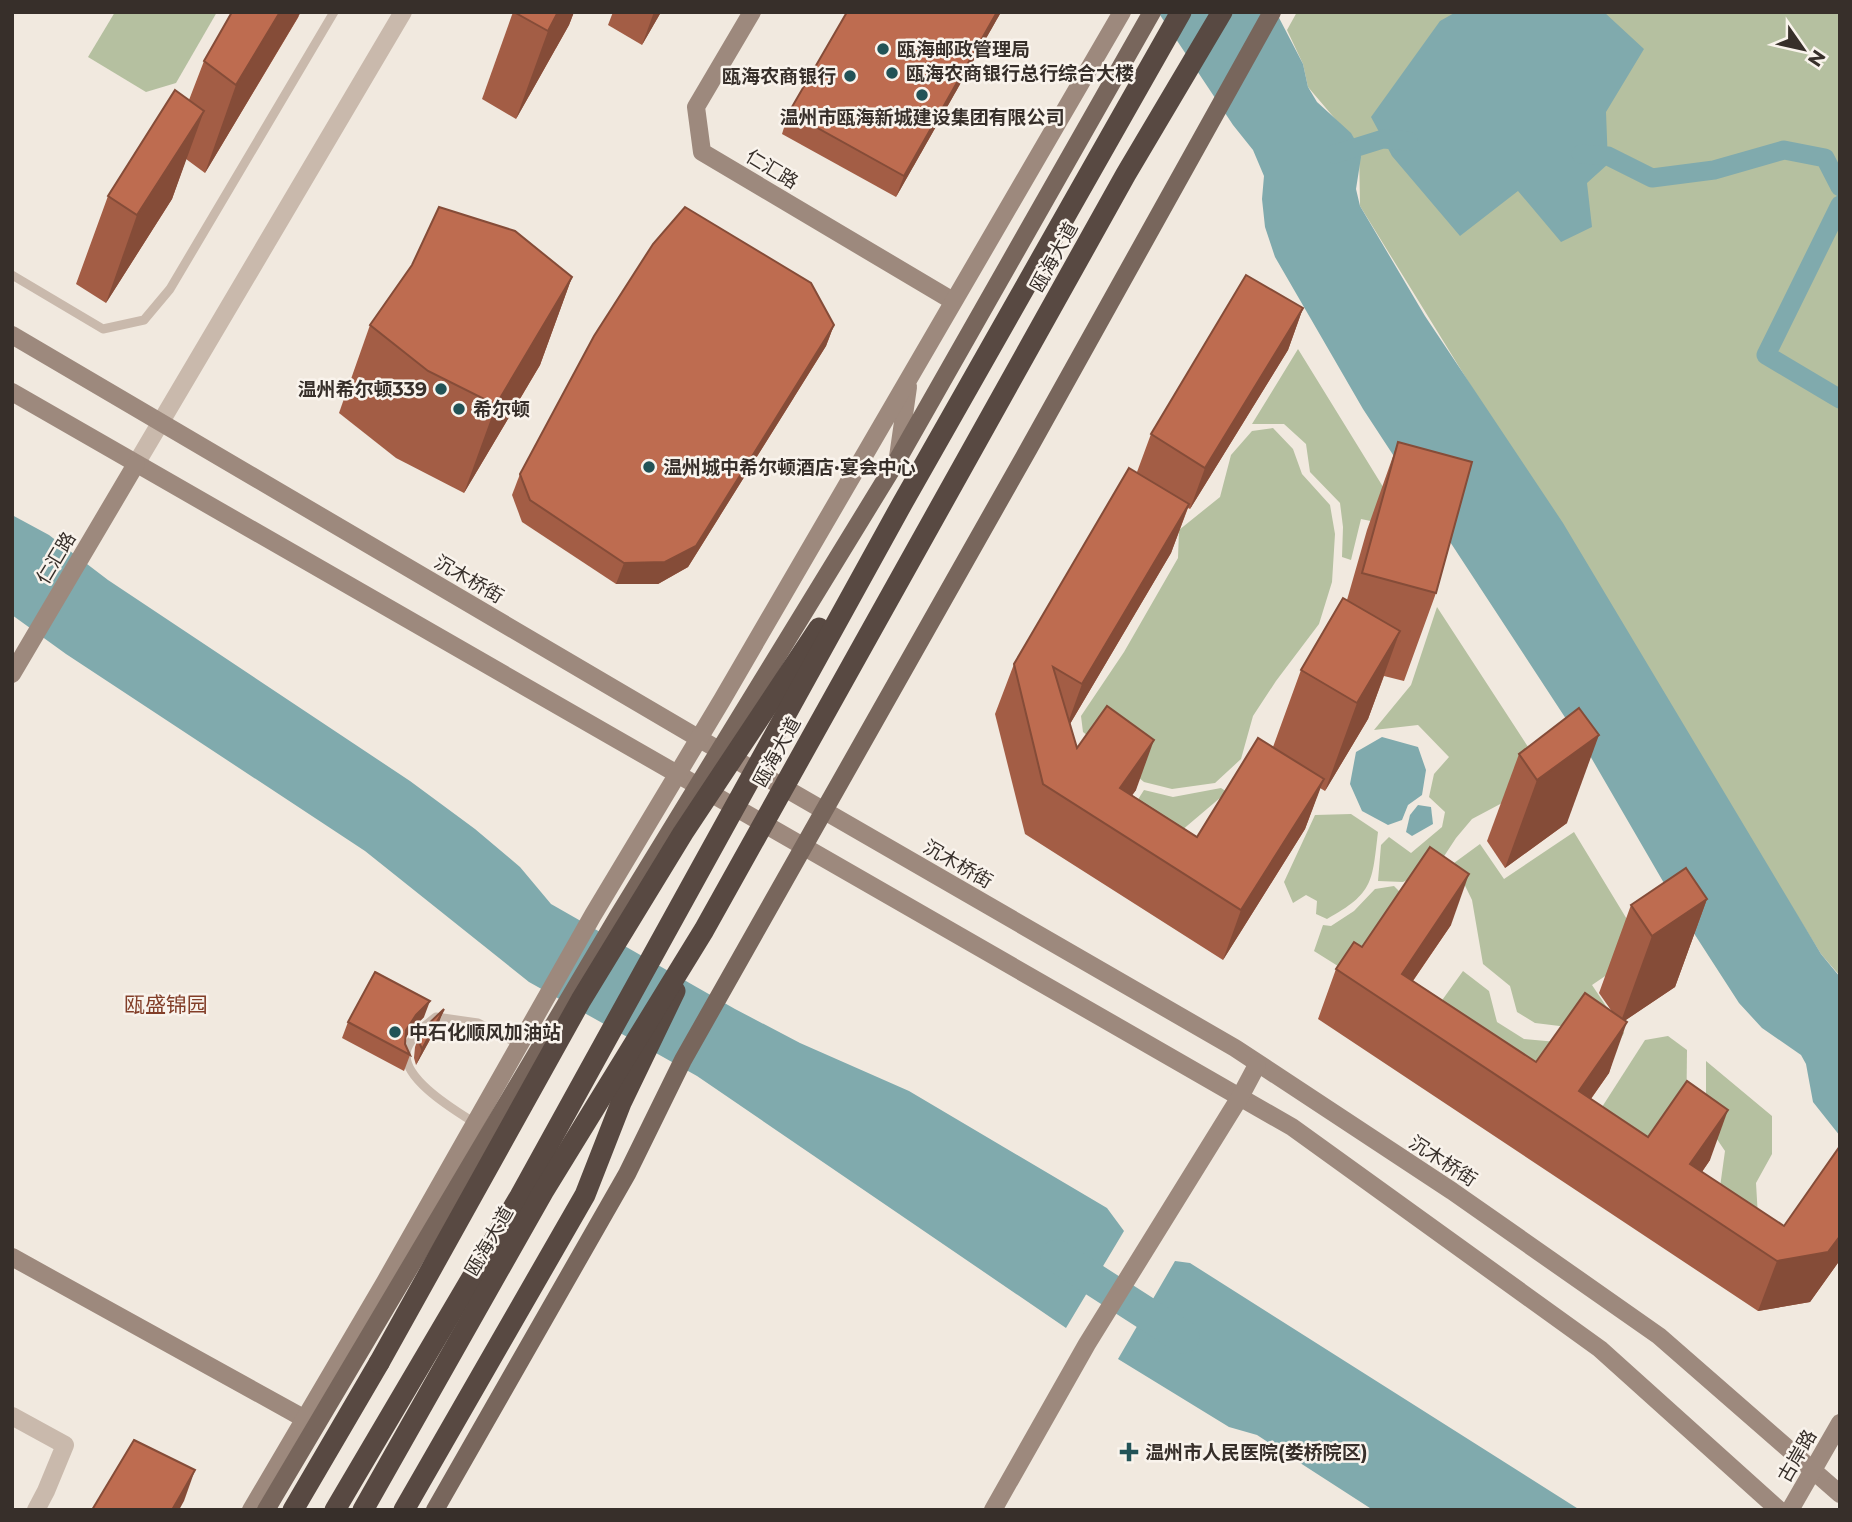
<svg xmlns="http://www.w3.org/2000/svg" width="1852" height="1522" viewBox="0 0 1852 1522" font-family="Montserrat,'Noto Sans SC',sans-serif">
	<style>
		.green { fill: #b5c0a0 }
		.water { fill: #80aaad }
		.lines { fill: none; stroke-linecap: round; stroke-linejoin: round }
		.canal { stroke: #80aaad; stroke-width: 19 }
		.river { stroke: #80aaad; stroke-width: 33 }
		.lane { stroke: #c9b9ac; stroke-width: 9 }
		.street { stroke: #c9b9ac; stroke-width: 18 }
		.secondary { stroke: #9d897d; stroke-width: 18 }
		.primary { stroke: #78665c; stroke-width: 18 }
		.highway { stroke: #584942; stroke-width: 21 }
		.highway-bridge { stroke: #584942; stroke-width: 21 }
		.wall { fill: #a35d45 }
		.shaded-wall { fill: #854c38 }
		.building { fill: #be6c50; stroke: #854c38; stroke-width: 2 }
		.poi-dot { fill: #225357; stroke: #f9f3ec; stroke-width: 2.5 }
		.labels { text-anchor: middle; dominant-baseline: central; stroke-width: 5; stroke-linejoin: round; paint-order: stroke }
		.poi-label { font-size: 19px; font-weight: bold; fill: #372f2a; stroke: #f9f3ec; text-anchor: start }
		.street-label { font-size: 19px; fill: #372f2a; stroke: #f9f3ec }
		.neighbourhood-label { font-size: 21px; fill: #823e28; stroke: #f9f3ec }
	</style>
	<rect width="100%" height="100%" fill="#f1e9df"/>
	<g class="green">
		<path d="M115,12h102l-41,71 -30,9 -58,-35z"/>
		<path d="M1297,12h543v964l-19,-22 -461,-748 -1,-59 -51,-60 -5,-23 -16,-34z"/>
		<path d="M1298,349l111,180 -48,-10 -10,41 -9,-3 1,-30 -3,-24 -30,-31 -4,-28 -22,-20h-32z"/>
		<path d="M1273,428l20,21 9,25 28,31 5,29 -3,48 -13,42 -43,57 -23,35 -12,43 -26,24 -43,6 -28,-7 -61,-50 -2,-16 43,-64 54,-94 1,-28 41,-33 11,-42 21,-24z"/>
		<path d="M1437,607l95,146 -28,49 -32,17 -16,19 -19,29 -34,15 -25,-1 3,-36 8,-8 22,16 31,-26 3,-15 -16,-15 5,-23 15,-17 -31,-32 -44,5 37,-45z"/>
		<path d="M1221,788l6,4 -46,39 -67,6 30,-47 29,7z"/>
		<path d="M1351,814l27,18c-6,50 -4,61 -51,87l-11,-5 1,-13 -11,-6 -13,8 -9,-21 31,-67z"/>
		<path d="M1574,832l71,117 -53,36 32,48 -13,23 -35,-28 -41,-5 -18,-11 -7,-26 -27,-22 -11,-64 -18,-37 26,-19 24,35z"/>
		<path d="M1394,886l6,6 -51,81 -35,-22 9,-26 8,1 23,-15 21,-22z"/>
		<path d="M1463,971l26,20 8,31 27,17 33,3 -43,59 -99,-63z"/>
		<path d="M1668,1036l19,14 -1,85 -59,42 -50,-31 68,-106z"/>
		<path d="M1706,1061l66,55v38l-16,29 2,34 -38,-30 5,-36 -19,-28z"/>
	</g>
	<g class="water">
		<path d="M1158,12h118l27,52 5,23 9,15 34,31 8,14 2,10 -5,32 4,17 65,110 138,207 258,431 19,23v159l-27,-34 -7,-38 -5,-9 -39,-27 -23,-25 -53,-82 -97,-167 -226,-345 -88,-152 -10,-30 -3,-28 2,-23 -11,-26 -20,-25z"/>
		<path d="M1456,12h148l40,37 -38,63 2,52 -21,19 5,44 -31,15 -43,-51 -58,45 -68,-80 -21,-39 69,-96z"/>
		<path d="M12,515l37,20 59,45 302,201 65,48 45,38 31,37 184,105 65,34 109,48 198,117 17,23 -58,97 -369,-252 -168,-94 -164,-131 -299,-197 -54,-39z"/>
		<path d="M1382,737l36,10 8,23 -4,25 -14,10 -6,15 -14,5 -26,-14 -12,-27 6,-32z"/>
		<path d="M1418,805l13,2 2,17 -21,12 -6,-4 4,-17z"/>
		<path d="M1175,1261l15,2 390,247h-207l-116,-75 -28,-8 -111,-68z"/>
	</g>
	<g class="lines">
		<g class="canal">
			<path d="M1335,154l48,-15 25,2"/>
			<path d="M1581,154l27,2 44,22 62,-8 70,-20 41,8 15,29"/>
			<path d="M1840,205l-74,150 74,44"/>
		</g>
		<path class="river" d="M1057,1256l126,81"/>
		<g class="lane">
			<path d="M12,275l91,54 41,-9 26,-31 164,-277"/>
			<path d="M475,1123c-19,-12 -77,-46 -68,-74 5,-14 18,-23 29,-32l42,6 41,21"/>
		</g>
		<g class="street">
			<path d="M136,464l267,-452"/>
			<path d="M12,1416l53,29 -19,46 -10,19"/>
		</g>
		<g class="secondary">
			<path d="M752,12l-56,95 6,45 251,149"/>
			<path d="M12,335l686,403 537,310 217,143 207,145 181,158"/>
			<path d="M12,392l1280,735 308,222 179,161"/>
			<path d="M898,457l10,-70"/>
			<path d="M12,674l124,-210"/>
			<path d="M12,1257l293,162"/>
			<path d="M251,1510l134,-228 208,-367 129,-215 400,-688"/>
			<path d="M993,1510l94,-166 153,-247 17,-32"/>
			<path d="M1790,1510l50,-87"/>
		</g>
		<g class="primary">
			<path d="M266,1510l352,-594 280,-457 254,-447"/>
			<path d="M435,1510l192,-336 56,-114 345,-610 244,-438"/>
		</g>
		<g class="highway">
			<path d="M293,1510l86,-147"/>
			<path d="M404,1510l181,-315 36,-92 54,-112"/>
		</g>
		<g class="highway-bridge">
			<path d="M379,1363l202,-363 102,-167 136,-205"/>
			<path d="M335,1510l185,-314 382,-692 279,-492"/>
			<path d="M363,1510l180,-318 161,-262 422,-756 96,-162"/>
		</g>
	</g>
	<g class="wall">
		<path d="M513,12h61l-5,13 -53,94 -34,-20z"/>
		<path d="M613,12h48l-19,33 -34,-20z"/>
		<path d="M1001,12l-105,185 -114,-63 7,-22z"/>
		<path d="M299,16l-94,157 -19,-14 -14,40 -66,104 -30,-19 32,-88 81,-96 15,-39z"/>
		<path d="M412,265l160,12 -32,88 -76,128 -68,-35 -57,-45 31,-88z"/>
		<path d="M1303,308l-15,42 -98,159 -2,-1 -17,45 -101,171 7,24 59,42 -4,5 65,42 76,-90 28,-77 46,-70 20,-70 31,-88 38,151 -32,88 -20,-5 -16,43 -43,72 -5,-3 -15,41 -82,131 -198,-126 -30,-120 19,-50 123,-192 14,-38z"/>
		<path d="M834,325l-8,21 -138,221 -30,17h-42l-94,-62 -10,-27 8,-21z"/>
		<path d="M1519,754l48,69 -62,45 -18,-27z"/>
		<path d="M1707,899l-32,88 -51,34 -15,52 -18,26 57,38 62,23 -8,12 82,54 56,-80v114l-30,42 -52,9 -440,-292 18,-50 26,-22 89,-22 -38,56 123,81 77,-49 -14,-20 32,-88z"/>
		<path d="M424,1017l-14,14 -4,6 -1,7 5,11 -6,16 -62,-33 6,-16z"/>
		<path d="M438,1025l-22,40 -2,-7 1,-11 6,-16z"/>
	</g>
	<g class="shaded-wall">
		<path d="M280,12h21l-96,161 31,-88z"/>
		<path d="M558,12h16l-5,13 -53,94 32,-88z"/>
		<path d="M654,12h7l-19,33z"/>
		<path d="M997,12h4l-105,185 8,-21z"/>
		<path d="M204,111l-32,88 -66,104 31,-88z"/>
		<path d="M572,277l-32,88 -76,128 32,-88z"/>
		<path d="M1303,308l-15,42 -98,159 15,-41z"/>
		<path d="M834,325l-8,21 -138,221 -30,17h-42l8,-21z"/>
		<path d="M1189,504l-18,49 -107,181 18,-50z"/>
		<path d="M1400,631l-32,88 -43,72 32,-88z"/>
		<path d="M1599,735l-32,88 -62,45 32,-88z"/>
		<path d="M1154,740l-18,50 -27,37 11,-39z"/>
		<path d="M1324,779l-19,50 -82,131 18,-50z"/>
		<path d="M1469,874l-18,51 -57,83 8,-34z"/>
		<path d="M1707,899l-32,88 -55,37 32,-88z"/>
		<path d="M430,1001l-6,16 -14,14 -9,15 5,-16 10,-15z"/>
		<path d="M444,1009l-6,16 -22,40 6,-16z"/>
		<path d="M1627,1022l-18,51 -37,52 7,-34z"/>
		<path d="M1728,1110l-18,50 -27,39 7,-35z"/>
		<path d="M1840,1236v24l-30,42 -52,9 19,-50z"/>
		<path d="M195,1470l-11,31 -5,9h-7z"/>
	</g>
	<g class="building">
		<path d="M232,12h48l-44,73 -32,-24z"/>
		<path d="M514,12h44l-10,19z"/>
		<path d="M847,12h150l-93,164 -115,-64z"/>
		<path d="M175,90l29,21 -67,104 -29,-19z"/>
		<path d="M439,207l76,24 57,46 -76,128 -68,-34 -58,-46 42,-60z"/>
		<path d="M685,207l126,76 23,42 -138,221 -31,16 -41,1 -94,-63 -10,-26 74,-138 59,-92z"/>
		<path d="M1246,275l57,33 -98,160 -54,-34z"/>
		<path d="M1398,442l74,20 -36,131 -74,-20z"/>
		<path d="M1129,468l60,36 -107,180 -29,-17 24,81 30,-42 47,34 -34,48 77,49 61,-99 66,41 -83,131 -198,-126 -29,-120z"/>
		<path d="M1343,598l57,33 -43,72 -56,-33z"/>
		<path d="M1579,708l20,27 -62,45 -18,-26z"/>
		<path d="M1430,847l39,27 -67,100 134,88 49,-69 42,29 -48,69 69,46 39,-56 41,29 -38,54 94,62 56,-80v90l-12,16 -51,9 -441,-292 18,-27 8,5z"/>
		<path d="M1686,868l21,31 -55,37 -21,-31z"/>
		<path d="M375,972l55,29 -14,14 -10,15 -1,14 5,11 -62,-33z"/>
		<path d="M444,1009l-22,40 -3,-7 2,-11z"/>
		<path d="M134,1440l61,30 -23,40h-80z"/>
	</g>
	<g class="poi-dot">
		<circle cx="883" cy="49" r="7"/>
		<circle cx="892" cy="73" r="7"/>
		<circle cx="850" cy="76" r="7"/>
		<circle cx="922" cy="95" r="7"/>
		<circle cx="441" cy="389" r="7"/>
		<circle cx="459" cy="409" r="7"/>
		<circle cx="649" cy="467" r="7"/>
		<circle cx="395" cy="1032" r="7"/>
		<path d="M1125.5 1441.5h7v7h7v7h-7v7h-7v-7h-7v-7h7z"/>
	</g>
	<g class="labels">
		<g class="poi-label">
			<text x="897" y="49">瓯海邮政管理局</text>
			<text x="906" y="73">瓯海农商银行总行综合大楼</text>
			<text x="836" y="76" text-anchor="end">瓯海农商银行</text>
			<text x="922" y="117" text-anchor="middle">温州市瓯海新城建设集团有限公司</text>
			<text x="427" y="389" text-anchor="end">温州希尔顿339</text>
			<text x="473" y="409">希尔顿</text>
			<text x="663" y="467">温州城中希尔顿酒店·宴会中心</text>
			<text x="409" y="1032">中石化顺风加油站</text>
			<text x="1145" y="1452">温州市人民医院(娄桥院区)</text>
		</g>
		<g class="street-label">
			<text transform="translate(772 169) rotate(31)">仁汇路</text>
			<text transform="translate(1054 257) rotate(-61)">瓯海大道</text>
			<text transform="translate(56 558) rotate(-59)">仁汇路</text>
			<text transform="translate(469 579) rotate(30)">沉木桥街</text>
			<text transform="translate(777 752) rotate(-61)">瓯海大道</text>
			<text transform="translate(958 864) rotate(30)">沉木桥街</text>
			<text transform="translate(1443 1161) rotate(33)">沉木桥街</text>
			<text transform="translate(489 1241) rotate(-60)">瓯海大道</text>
			<text transform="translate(1797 1456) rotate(-60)">古岸路</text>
		</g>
		<g class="neighbourhood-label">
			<text x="166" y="1004">瓯盛锦园</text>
		</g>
	</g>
	<rect width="1852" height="1522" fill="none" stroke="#372f2a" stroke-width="28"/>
	<g transform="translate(1803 49) rotate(124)" stroke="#f9f3ec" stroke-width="5" paint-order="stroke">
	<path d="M0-5L12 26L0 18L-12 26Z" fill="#372f2a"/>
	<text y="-10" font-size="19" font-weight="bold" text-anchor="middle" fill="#372f2a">N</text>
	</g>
</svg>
